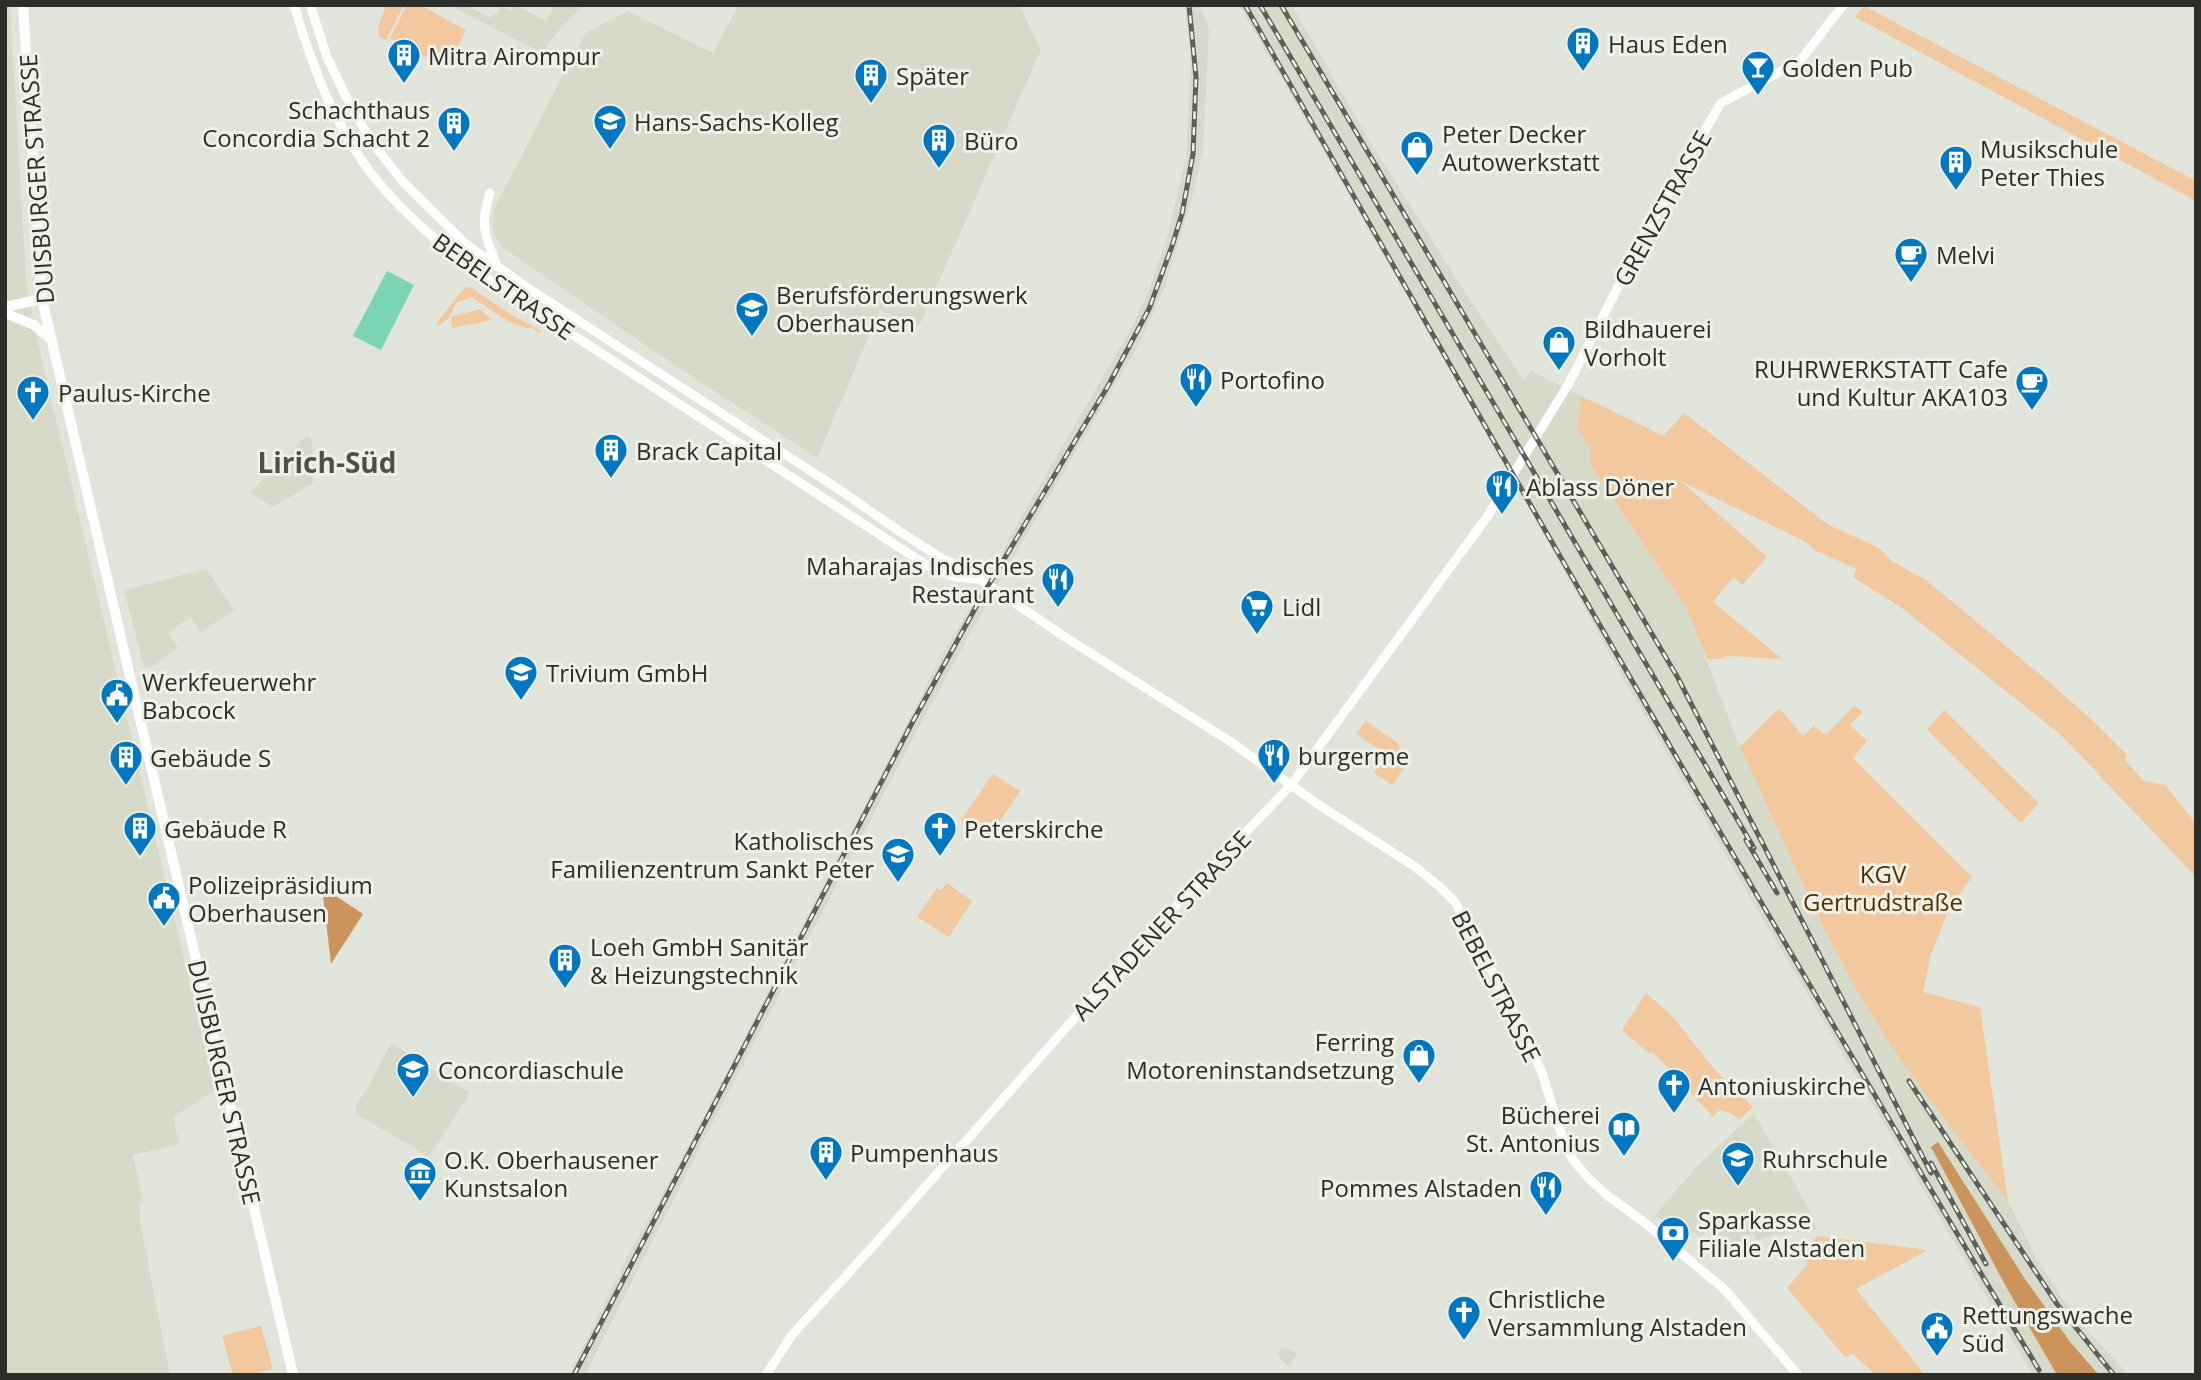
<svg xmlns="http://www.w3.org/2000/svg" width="2201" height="1380" viewBox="0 0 2201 1380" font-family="'Open Sans',sans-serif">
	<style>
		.built { fill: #d7dac9 }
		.green { fill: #f2c89f }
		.forest { fill: #cb945d }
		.water { fill: #7bd4b4 }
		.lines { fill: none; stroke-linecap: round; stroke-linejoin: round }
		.tertiary { stroke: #fff; stroke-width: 9 }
		.secondary { stroke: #fff; stroke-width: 10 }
		.rail-casing { stroke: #5e5f5a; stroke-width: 5 }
		.rail { stroke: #eff1e7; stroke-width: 2.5; stroke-dasharray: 8; stroke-linecap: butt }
		.labels { text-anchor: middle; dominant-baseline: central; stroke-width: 6; stroke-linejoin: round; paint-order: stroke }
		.poi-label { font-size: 24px; fill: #2d2e2a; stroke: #eff1e7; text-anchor: start }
		.street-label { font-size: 24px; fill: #2d2e2a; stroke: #eff1e7 }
		.park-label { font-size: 24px; fill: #543001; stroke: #eff1e7 }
		.quarter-label { font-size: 28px; font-weight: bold; fill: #4e5048; stroke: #eff1e7 }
	</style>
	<rect width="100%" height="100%" fill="#e1e4da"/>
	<g class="built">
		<path d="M5,5h5l16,277 12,61 177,747 -42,27 6,27 -46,11 10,47 -4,1 2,24 29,148h-165z"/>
		<path d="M449,5h16l26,13 3,-5 3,1 4,-8 9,5 5,-6 31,16 9,-16h29l-24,24 -18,24z"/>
		<path d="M739,5h280l22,45 -122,276 -39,-16 -63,148 -141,-92 -177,-121 -6,-16 1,-20 89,-172 11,-9 34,-17 85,42z"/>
		<path d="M1185,5h15l9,25 -6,119 -11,49 -28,91 -25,55 -139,236 -77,139 -221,424 -117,232h-16l59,-118 64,-118 252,-487 47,-77 21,-42 120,-206 16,-35 18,-50 20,-84 5,-97z"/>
		<path d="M1239,5h53l77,135 97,154 58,87 7,-10 50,25 -3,34 12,18 1,18 95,142 54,139 98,209 28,48 68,102 74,95 28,56 25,40 26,33 42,45h-30l-28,-32 -46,-64 -88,-136 13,39 14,28 93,165h-24l-286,-483 -126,-218 -93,-168z"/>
		<path d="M306,436l6,3 1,44 -40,24 -23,-14z"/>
		<path d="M206,569l28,41 -33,22 -11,-15 -22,16 10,15 -27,19 -7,-1 -20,-76z"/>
		<path d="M391,1043l79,50 -41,64 -74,-44 2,-5 -2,-2 14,-20z"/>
		<path d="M1754,1113l58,101 4,15 -43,6 -16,5 -4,-7 -26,14 -18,-18 -9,9 -7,-7 -9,8 -29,-24 45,-52z"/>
		<path d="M1282,1348l8,1 7,5 -8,12 -8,-6 -3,-7z"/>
	</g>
	<g class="green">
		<path d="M386,5h18l-18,35 -6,-2c-5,-11 3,-22 6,-33z"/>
		<path d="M407,5h13l46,25 -19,38 -57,-30z"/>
		<path d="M1864,6l332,175v20l-341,-184z"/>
		<path d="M465,287h5l40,27 33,18 -4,1 -9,-6 -2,2 -21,-8 -35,-24 -16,6 -8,16 -9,6 -3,-1z"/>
		<path d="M480,309l12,11 -40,8 -1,-11z"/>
		<path d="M1581,396l83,40 20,-23 143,111 52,24 13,13 34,19 116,96 49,43 36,36 -3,4 20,22 21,4 31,39v53l-135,-142 -159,-127 -49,-31 4,-8 -41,-18 -10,-9 -124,-60 85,75 -25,28 -9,-8 -20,25 69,57 -55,-3 -6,3h-14l-21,-51 -95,-142 -1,-18 -12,-18z"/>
		<path d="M1854,706l9,6 -13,13 17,16 -14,17 119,119 -22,30 -19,47 -8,38 57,15 28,194c-61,-78 -125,-157 -170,-246 -35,-68 -66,-139 -98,-208l39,-39 24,28 10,-10 13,9z"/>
		<path d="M1944,710l95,93 -18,20 -94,-93z"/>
		<path d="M1366,721l33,23 2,11 8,6 -17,24 -18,-12 12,-19 -30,-20z"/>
		<path d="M993,774l27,17 -32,48 -27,-19z"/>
		<path d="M947,883l25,18 -23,36 -32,-20 20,-29 4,2z"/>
		<path d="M1646,993l26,23 43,54 38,37 -14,13 -6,-6 -14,-4 -6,7 -53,-58 -8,-7 -2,2 -28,-24z"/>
		<path d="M1819,1236l109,14 -72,39 69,86h-49l-23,-21 -8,3 -58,-69 20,-23c-2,-15 -1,-21 12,-29z"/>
		<path d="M261,1326l12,43 -23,6h-17l-11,-39z"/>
	</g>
	<g class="forest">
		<path d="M322,887l41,27 -32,50z"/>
		<path d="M1938,1142l87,137 46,64 28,32h-42l-48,-83 -78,-145z"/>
	</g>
	<path class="water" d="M387,271l27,14 -33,65 -28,-14z"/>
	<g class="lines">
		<g class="tertiary">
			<path d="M294,5c20,67 44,131 90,184 58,67 134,109 206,157 112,74 226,146 338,220l27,11 23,2"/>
			<path d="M310,5l17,52 24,50 23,38 30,38 62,61 65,46 309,200 59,41 44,28 22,10 97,66 169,107 88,63 95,61 25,20 16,16 61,114 26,57 24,76 8,12 13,16 21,19 37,27 80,67 73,85"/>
			<path d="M490,193c-10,31 -6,41 6,70"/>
			<path d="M766,1375l26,-40 82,-90 266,-301 151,-159 196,-268 82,-134 76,-149 76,-131 79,-42 43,-56"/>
		</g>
		<g class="secondary">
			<path d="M23,5l19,294 251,1076"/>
			<path d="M5,307l37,-8"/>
			<path d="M5,313l29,12 17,14"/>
		</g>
		<defs>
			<g id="rail">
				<path d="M1245,5c260,458 522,914 794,1365"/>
				<path d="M1260,5l494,843"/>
				<path d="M1281,5l397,673 253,495"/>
				<path d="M1746,840l31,53"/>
				<path d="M1909,1081l148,223 57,71"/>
				<path d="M1931,1163l55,101"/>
				<path d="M574,1375l338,-652 70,-127 126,-210 41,-77 23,-63 10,-32 11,-60 3,-77 -7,-72"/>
			</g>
		</defs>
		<use href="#rail" class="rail-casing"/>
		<use href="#rail" class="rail"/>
	</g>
	<defs>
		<symbol id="building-pin" viewBox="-11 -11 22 30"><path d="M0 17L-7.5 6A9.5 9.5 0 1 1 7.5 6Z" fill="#0177c1" stroke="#eff1e7"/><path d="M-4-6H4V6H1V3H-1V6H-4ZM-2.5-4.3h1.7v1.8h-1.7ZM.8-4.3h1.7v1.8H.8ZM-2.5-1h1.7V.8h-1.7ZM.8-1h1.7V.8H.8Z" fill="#fff"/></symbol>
		<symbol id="bar-pin" viewBox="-11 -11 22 30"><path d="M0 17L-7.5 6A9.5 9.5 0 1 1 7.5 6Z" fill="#0177c1" stroke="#eff1e7"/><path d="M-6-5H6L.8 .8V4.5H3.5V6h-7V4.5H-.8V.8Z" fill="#fff"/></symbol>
		<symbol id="school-pin" viewBox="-11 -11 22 30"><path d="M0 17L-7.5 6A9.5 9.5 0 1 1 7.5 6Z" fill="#0177c1" stroke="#eff1e7"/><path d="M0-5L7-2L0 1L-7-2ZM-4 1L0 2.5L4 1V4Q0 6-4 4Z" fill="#fff"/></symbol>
		<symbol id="shop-pin" viewBox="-11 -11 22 30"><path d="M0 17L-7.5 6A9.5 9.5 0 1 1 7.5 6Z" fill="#0177c1" stroke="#eff1e7"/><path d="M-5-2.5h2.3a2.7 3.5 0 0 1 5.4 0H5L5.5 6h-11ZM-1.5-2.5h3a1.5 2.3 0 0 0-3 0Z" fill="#fff"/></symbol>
		<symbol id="cafe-pin" viewBox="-11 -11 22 30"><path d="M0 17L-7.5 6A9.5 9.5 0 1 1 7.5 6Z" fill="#0177c1" stroke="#eff1e7"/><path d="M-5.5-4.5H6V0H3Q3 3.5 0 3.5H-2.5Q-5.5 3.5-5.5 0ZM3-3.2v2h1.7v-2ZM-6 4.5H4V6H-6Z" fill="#fff"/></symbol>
		<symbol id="university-pin" viewBox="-11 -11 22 30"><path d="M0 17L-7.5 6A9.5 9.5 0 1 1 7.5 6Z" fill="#0177c1" stroke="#eff1e7"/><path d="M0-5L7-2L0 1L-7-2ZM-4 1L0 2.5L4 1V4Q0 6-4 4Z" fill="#fff"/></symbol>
		<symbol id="restaurant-pin" viewBox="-11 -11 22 30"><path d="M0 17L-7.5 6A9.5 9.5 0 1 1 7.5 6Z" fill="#0177c1" stroke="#eff1e7"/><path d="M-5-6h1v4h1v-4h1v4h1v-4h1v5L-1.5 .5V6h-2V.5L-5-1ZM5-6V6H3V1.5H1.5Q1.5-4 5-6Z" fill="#fff"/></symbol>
		<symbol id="church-pin" viewBox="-11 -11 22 30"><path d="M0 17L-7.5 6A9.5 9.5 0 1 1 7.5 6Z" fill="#0177c1" stroke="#eff1e7"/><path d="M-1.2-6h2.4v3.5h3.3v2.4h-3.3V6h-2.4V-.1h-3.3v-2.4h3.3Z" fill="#fff"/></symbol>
		<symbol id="supermarket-pin" viewBox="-11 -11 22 30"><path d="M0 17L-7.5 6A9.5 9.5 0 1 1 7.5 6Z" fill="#0177c1" stroke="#eff1e7"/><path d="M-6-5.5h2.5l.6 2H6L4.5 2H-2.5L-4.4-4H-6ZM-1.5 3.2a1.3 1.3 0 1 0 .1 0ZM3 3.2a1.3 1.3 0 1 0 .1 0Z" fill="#fff"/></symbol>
		<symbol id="civic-pin" viewBox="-11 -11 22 30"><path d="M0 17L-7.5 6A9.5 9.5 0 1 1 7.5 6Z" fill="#0177c1" stroke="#eff1e7"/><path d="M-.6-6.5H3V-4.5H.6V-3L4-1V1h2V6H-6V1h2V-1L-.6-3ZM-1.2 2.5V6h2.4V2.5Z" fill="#fff"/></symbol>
		<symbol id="library-pin" viewBox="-11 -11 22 30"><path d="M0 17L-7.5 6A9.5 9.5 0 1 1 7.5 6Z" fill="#0177c1" stroke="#eff1e7"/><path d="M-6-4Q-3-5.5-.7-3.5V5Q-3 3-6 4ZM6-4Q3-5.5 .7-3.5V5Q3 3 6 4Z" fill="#fff"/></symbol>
		<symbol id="museum-pin" viewBox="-11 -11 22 30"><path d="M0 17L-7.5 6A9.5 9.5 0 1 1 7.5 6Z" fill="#0177c1" stroke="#eff1e7"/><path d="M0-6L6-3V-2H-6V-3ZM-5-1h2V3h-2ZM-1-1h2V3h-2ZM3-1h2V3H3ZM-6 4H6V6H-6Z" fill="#fff"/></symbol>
		<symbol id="bank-pin" viewBox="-11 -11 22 30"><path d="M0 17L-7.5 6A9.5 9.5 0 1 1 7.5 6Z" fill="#0177c1" stroke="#eff1e7"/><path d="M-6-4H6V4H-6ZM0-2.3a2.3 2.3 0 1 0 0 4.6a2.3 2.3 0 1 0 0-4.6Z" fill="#fff"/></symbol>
	</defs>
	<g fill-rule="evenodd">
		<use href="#building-pin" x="1564" y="24" width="38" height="52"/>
		<use href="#building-pin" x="385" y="36" width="38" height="52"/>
		<use href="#bar-pin" x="1739" y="48" width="38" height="52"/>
		<use href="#building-pin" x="852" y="56" width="38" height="52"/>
		<use href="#school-pin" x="591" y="102" width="38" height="52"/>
		<use href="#building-pin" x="435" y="104" width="38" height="52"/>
		<use href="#building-pin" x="920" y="121" width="38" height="52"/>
		<use href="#shop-pin" x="1398" y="128" width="38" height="52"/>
		<use href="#building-pin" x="1937" y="143" width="38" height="52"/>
		<use href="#cafe-pin" x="1892" y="235" width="38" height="52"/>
		<use href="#university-pin" x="733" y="289" width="38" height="52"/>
		<use href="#shop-pin" x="1540" y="323" width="38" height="52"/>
		<use href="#restaurant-pin" x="1177" y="360" width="38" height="52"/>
		<use href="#cafe-pin" x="2013" y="363" width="38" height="52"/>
		<use href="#church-pin" x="14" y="373" width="38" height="52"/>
		<use href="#building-pin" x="592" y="431" width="38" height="52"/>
		<use href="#restaurant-pin" x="1483" y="467" width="38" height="52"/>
		<use href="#restaurant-pin" x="1039" y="560" width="38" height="52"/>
		<use href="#supermarket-pin" x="1238" y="587" width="38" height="52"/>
		<use href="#school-pin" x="502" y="653" width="38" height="52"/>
		<use href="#civic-pin" x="98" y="676" width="38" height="52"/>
		<use href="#restaurant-pin" x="1255" y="736" width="38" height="52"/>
		<use href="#building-pin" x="107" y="738" width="38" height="52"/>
		<use href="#building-pin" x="121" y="809" width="38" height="52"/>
		<use href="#church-pin" x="921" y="809" width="38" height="52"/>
		<use href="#school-pin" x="879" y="835" width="38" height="52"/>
		<use href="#civic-pin" x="145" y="879" width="38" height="52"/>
		<use href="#building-pin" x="546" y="941" width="38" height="52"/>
		<use href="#shop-pin" x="1400" y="1036" width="38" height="52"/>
		<use href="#school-pin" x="394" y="1050" width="38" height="52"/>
		<use href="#church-pin" x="1655" y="1066" width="38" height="52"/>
		<use href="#library-pin" x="1605" y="1109" width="38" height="52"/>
		<use href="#building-pin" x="807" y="1133" width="38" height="52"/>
		<use href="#school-pin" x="1719" y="1139" width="38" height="52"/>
		<use href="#museum-pin" x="401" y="1154" width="38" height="52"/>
		<use href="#restaurant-pin" x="1527" y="1168" width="38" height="52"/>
		<use href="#bank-pin" x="1654" y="1214" width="38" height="52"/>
		<use href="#church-pin" x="1445" y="1293" width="38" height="52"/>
		<use href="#civic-pin" x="1918" y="1309" width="38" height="52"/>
	</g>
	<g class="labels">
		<g class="poi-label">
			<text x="1608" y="43">Haus Eden</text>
			<text x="428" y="55">Mitra Airompur</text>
			<text x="1782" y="67">Golden Pub</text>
			<text x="896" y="75">Später</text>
			<text x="430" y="109" text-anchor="end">Schachthaus<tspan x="430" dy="28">Concordia Schacht 2</tspan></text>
			<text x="634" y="121">Hans-Sachs-Kolleg</text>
			<text x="1442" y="133">Peter Decker<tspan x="1442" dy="28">Autowerkstatt</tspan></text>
			<text x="964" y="140">Büro</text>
			<text x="1980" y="148">Musikschule<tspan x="1980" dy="28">Peter Thies</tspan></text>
			<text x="1936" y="254">Melvi</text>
			<text x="776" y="294">Berufsförderungswerk<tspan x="776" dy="28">Oberhausen</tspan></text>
			<text x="1584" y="328">Bildhauerei<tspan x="1584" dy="28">Vorholt</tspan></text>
			<text x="2008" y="368" text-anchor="end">RUHRWERKSTATT Cafe<tspan x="2008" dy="28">und Kultur AKA103</tspan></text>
			<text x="1220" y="379">Portofino</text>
			<text x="58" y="392">Paulus-Kirche</text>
			<text x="636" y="450">Brack Capital</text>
			<text x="1526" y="486">Ablass Döner</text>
			<text x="1034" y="565" text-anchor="end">Maharajas Indisches<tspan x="1034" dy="28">Restaurant</tspan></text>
			<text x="1282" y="606">Lidl</text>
			<text x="546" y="672">Trivium GmbH</text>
			<text x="142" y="681">Werkfeuerwehr<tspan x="142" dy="28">Babcock</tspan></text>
			<text x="1298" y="755">burgerme</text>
			<text x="150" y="757">Gebäude S</text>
			<text x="164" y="828">Gebäude R</text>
			<text x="964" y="828">Peterskirche</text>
			<text x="874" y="840" text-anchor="end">Katholisches<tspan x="874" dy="28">Familienzentrum Sankt Peter</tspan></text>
			<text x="188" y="884">Polizeipräsidium<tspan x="188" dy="28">Oberhausen</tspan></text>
			<text x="590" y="946">Loeh GmbH Sanitär<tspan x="590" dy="28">&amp; Heizungstechnik</tspan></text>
			<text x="1394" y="1041" text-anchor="end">Ferring<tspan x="1394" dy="28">Motoreninstandsetzung</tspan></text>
			<text x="438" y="1069">Concordiaschule</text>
			<text x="1698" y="1085">Antoniuskirche</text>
			<text x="1600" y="1114" text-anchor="end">Bücherei<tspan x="1600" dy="28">St. Antonius</tspan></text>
			<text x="850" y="1152">Pumpenhaus</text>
			<text x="1762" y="1158">Ruhrschule</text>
			<text x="444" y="1159">O.K. Oberhausener<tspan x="444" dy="28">Kunstsalon</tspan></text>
			<text x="1522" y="1187" text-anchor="end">Pommes Alstaden</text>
			<text x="1698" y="1219">Sparkasse<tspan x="1698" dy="28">Filiale Alstaden</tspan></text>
			<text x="1488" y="1298">Christliche<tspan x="1488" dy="28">Versammlung Alstaden</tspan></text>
			<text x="1962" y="1314">Rettungswache<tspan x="1962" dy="28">Süd</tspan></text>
		</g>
		<g class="street-label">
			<text transform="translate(36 179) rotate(-94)">DUISBURGER STRASSE</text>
			<text transform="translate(1662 208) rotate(-61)">GRENZSTRASSE</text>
			<text transform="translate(504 286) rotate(35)">BEBELSTRASSE</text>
			<text transform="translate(1161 925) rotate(-47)">ALSTADENER STRASSE</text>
			<text transform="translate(1497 986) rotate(63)">BEBELSTRASSE</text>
			<text transform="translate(225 1082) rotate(77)">DUISBURGER STRASSE</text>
		</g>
		<g class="park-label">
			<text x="1883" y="873">KGV<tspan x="1883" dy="28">Gertrudstraße</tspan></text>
		</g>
		<g class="quarter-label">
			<text x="327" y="462">Lirich-Süd</text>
		</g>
	</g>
	<rect width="2201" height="1380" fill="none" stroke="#2d2e2a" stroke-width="14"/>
</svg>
